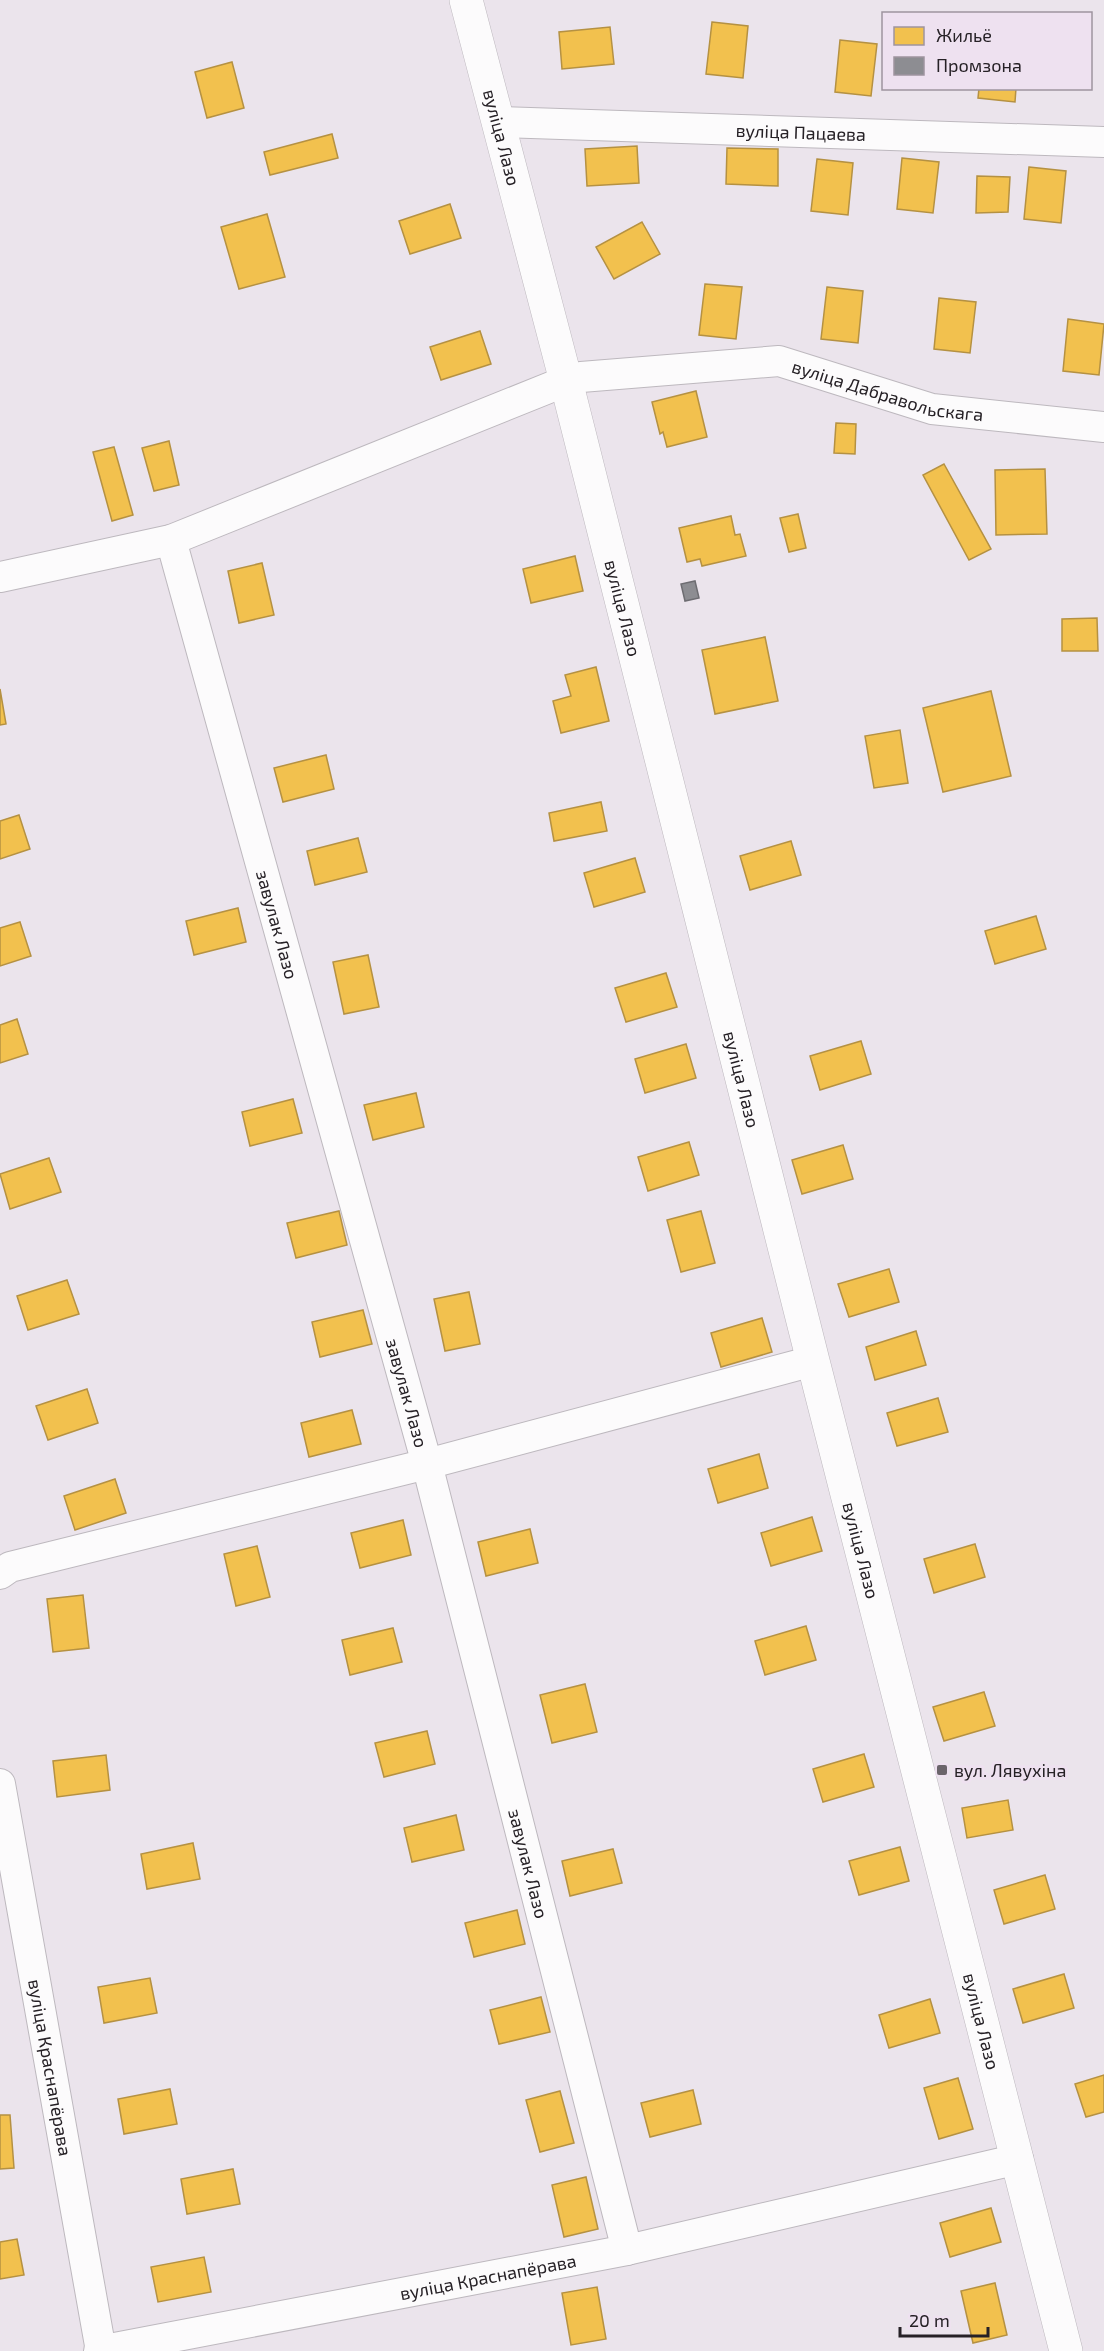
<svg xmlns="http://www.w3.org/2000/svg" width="1104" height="2351" viewBox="0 0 1104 2351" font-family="'Exo 2',sans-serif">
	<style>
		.homes { fill: #f2c14e; stroke: #b59142; stroke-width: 1.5 }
		.industry { fill: #8d8d92; stroke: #6e6d72; stroke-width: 1.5 }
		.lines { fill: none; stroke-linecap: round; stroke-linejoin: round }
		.minor-casing { stroke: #bdb8be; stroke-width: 32 }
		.secondary-casing { stroke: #bdb8be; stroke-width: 34 }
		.minor { stroke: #fcfbfc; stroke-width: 30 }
		.secondary { stroke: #fcfbfc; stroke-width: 33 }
		.poi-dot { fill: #6b656b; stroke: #eee1f0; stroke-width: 2 }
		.labels { text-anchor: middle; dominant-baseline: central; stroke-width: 6; stroke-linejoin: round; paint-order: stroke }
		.street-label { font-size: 18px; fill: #262126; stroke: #eee1f0 }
		.poi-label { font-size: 18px; fill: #262126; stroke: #eee1f0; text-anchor: start }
	</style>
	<rect width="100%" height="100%" fill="#ebe4ec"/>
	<g class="homes">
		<path d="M712,22l36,4 -5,52 -37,-4z"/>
		<path d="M610,27l4,37 -52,5 -3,-37z"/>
		<path d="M840,40l37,4 -6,52 -36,-4z"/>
		<path d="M232,62l12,46 -37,10 -12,-46z"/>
		<path d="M979,88h37l-1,14 -37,-4z"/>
		<path d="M332,134l6,24 -68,17 -6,-23z"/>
		<path d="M637,146l2,37 -52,3 -2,-37z"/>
		<path d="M727,148l51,1v37l-52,-2z"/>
		<path d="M902,158l37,4 -6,51 -36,-4z"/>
		<path d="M817,159l36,4 -5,52 -37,-4z"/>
		<path d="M1029,167l37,4 -5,52 -37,-4z"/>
		<path d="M977,176l33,1 -2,35 -32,1z"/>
		<path d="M450,204l11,34 -51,16 -11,-33z"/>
		<path d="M267,214l18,63 -46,12 -18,-62z"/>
		<path d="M642,222l18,32 -46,25 -18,-32z"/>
		<path d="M705,284l37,3 -6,52 -37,-4z"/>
		<path d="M827,287l36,4 -5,52 -37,-4z"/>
		<path d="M939,298l37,4 -6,51 -36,-4z"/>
		<path d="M1068,319l36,5 -5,51 -36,-4z"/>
		<path d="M480,331l11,33 -50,16 -11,-33z"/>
		<path d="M696,391l11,46 -40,10 -4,-15 -3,2 -8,-32z"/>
		<path d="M836,423l20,1 -1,30 -21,-1z"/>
		<path d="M169,441l10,44 -25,6 -12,-43z"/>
		<path d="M114,447l19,68 -21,6 -19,-69z"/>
		<path d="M944,464l47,85 -22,11 -46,-85z"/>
		<path d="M1045,469l2,65 -51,1 -1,-65z"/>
		<path d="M798,514l8,34 -17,4 -9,-34z"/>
		<path d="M731,516l4,19 5,-1 6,22 -44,10 -2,-7 -13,3 -8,-34z"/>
		<path d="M575,556l8,35 -52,12 -8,-34z"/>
		<path d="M262,563l12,52 -35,8 -11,-52z"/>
		<path d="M1097,618l1,33h-36v-32z"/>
		<path d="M765,637l13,64 -63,13 -13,-64z"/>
		<path d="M596,667l13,54 -48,12 -8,-32 18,-5 -6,-21z"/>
		<path d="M0,689l6,35 -6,1z"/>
		<path d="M991,691l20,85 -68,16 -20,-84z"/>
		<path d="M900,730l8,53 -34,5 -9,-52z"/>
		<path d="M326,755l8,34 -51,13 -9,-34z"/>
		<path d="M601,802l6,29 -53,10 -5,-28z"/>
		<path d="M19,815l11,34 -30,10v-38z"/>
		<path d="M358,838l9,34 -52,13 -8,-34z"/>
		<path d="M791,841l10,34 -51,15 -10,-34z"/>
		<path d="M635,858l10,34 -51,15 -10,-34z"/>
		<path d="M238,908l8,34 -52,13 -8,-34z"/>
		<path d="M1036,916l10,33 -51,15 -10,-33z"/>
		<path d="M20,922l11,34 -31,10v-38z"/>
		<path d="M368,955l11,52 -35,7 -11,-52z"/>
		<path d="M666,973l11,34 -51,15 -11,-34z"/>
		<path d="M17,1019l11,35 -28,9v-38z"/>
		<path d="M861,1041l10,33 -51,16 -10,-34z"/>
		<path d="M686,1044l10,34 -51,15 -10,-34z"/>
		<path d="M416,1093l8,34 -51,13 -9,-35z"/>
		<path d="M293,1099l9,34 -52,13 -8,-34z"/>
		<path d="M689,1142l10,33 -51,16 -10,-34z"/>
		<path d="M843,1145l10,34 -51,15 -10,-34z"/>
		<path d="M49,1158l12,34 -51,17 -10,-35z"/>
		<path d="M339,1211l8,34 -51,13 -9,-35z"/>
		<path d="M701,1211l14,52 -34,9 -14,-52z"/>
		<path d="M889,1269l10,33 -50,15 -11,-33z"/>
		<path d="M67,1280l12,34 -51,16 -11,-34z"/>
		<path d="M469,1292l11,52 -35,7 -11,-52z"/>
		<path d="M363,1310l9,34 -52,13 -8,-35z"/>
		<path d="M762,1318l10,34 -51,15 -10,-34z"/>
		<path d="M916,1331l10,34 -51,15 -9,-33z"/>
		<path d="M87,1389l11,34 -50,17 -12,-34z"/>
		<path d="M938,1398l10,34 -51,14 -10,-33z"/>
		<path d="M352,1410l9,34 -52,13 -8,-34z"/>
		<path d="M759,1454l9,34 -50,15 -10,-34z"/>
		<path d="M115,1479l11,34 -51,17 -11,-34z"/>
		<path d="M812,1517l10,34 -51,15 -10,-33z"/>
		<path d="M403,1520l8,35 -51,13 -9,-35z"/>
		<path d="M530,1529l8,34 -52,13 -8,-34z"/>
		<path d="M975,1544l10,33 -51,16 -10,-34z"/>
		<path d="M257,1546l13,51 -34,9 -12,-52z"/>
		<path d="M83,1595l6,53 -36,4 -6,-53z"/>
		<path d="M806,1626l10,34 -51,15 -10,-34z"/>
		<path d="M393,1628l9,34 -52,13 -8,-35z"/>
		<path d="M585,1684l12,48 -45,11 -12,-48z"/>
		<path d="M984,1692l11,34 -51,15 -11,-34z"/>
		<path d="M427,1731l8,33 -51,13 -9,-34z"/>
		<path d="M864,1754l10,33 -51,15 -10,-33z"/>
		<path d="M106,1755l4,35 -53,7 -4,-36z"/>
		<path d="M1008,1800l5,30 -46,8 -5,-30z"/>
		<path d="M456,1815l8,35 -52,12 -8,-34z"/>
		<path d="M193,1843l7,36 -53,10 -6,-35z"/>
		<path d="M900,1847l9,34 -50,14 -10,-34z"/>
		<path d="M613,1849l9,34 -52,13 -8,-35z"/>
		<path d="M1045,1875l10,34 -51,15 -10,-34z"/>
		<path d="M517,1910l8,34 -51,13 -9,-34z"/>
		<path d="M1064,1974l10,34 -51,15 -10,-34z"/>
		<path d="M150,1978l7,35 -53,10 -6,-36z"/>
		<path d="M541,1997l9,35 -51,12 -9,-34z"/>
		<path d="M930,1999l10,34 -51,15 -10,-33z"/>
		<path d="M1104,2075v37l-18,5 -11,-33z"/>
		<path d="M958,2078l15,51 -34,10 -15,-51z"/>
		<path d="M170,2089l7,35 -53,10 -6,-35z"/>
		<path d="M693,2090l8,34 -51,13 -9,-34z"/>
		<path d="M560,2091l14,52 -34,9 -14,-52z"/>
		<path d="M0,2115h10l4,53 -14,1z"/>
		<path d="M233,2169l7,35 -53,10 -6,-35z"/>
		<path d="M586,2177l12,52 -34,8 -12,-52z"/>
		<path d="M991,2208l10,34 -51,15 -10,-34z"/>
		<path d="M17,2239l7,36 -24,4v-37z"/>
		<path d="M204,2257l7,35 -53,10 -7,-35z"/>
		<path d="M995,2283l12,52 -34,8 -12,-52z"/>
		<path d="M597,2287l9,52 -35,6 -9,-52z"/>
	</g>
	<path class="industry" d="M695,581l4,17 -14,3 -4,-17z"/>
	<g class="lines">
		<defs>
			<g id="minor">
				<path id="s1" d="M498,122l606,20"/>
				<path id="s2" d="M171,540l256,924 200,786"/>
				<path id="s3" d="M0,577l171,-37 395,-159 15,-4 198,-16 153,48 172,18"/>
				<path d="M0,1574l10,-7 417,-103 386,-103"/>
				<path id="s4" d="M0,1784l101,567"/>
				<path id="s5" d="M99,2351l528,-101 391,-91"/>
			</g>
			<g id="secondary">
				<path id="s6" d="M466,0l100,381 247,980 253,990"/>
			</g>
		</defs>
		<use href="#minor" class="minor-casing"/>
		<use href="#secondary" class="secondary-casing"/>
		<use href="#minor" class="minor"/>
		<use href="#secondary" class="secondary"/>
	</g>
	<rect class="poi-dot" x="936" y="1764" width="12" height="12" rx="3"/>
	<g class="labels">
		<g class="street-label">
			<text stroke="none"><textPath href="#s1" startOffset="303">вуліца Пацаева</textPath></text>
			<text stroke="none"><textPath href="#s6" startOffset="142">вуліца Лазо</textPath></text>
			<text stroke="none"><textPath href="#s3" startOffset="928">вуліца Дабравольскага</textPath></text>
			<text stroke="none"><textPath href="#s6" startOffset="628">вуліца Лазо</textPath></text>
			<text stroke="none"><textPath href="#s2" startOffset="399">завулак Лазо</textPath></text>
			<text stroke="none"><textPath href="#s6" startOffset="1114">вуліца Лазо</textPath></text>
			<text stroke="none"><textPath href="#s2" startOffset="885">завулак Лазо</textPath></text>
			<text stroke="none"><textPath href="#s6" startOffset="1600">вуліца Лазо</textPath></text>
			<text stroke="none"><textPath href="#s2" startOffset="1371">завулак Лазо</textPath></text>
			<text stroke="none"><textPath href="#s6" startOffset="2086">вуліца Лазо</textPath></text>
			<text stroke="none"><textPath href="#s4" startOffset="288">вуліца Краснапёрава</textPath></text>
			<text stroke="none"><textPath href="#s5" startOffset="396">вуліца Краснапёрава</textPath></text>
		</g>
		<g class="poi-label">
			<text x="954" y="1770">вул. Лявухіна</text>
		</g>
	</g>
	<rect x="882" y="12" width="210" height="78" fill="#eee1f0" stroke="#9e949f" stroke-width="1.5"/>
	<rect x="894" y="27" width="30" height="18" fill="#f2c14e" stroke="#9e949f" stroke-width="1.5"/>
	<text x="936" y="42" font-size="18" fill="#262126">Жильё</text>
	<rect x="894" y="57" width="30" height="18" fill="#8d8d92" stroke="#9e949f" stroke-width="1.5"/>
	<text x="936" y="72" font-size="18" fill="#262126">Промзона</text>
	<path d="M900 2327v9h88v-9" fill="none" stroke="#262126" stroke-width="3"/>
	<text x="909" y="2327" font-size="18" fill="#262126" stroke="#eee1f0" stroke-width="4.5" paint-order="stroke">20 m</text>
</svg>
